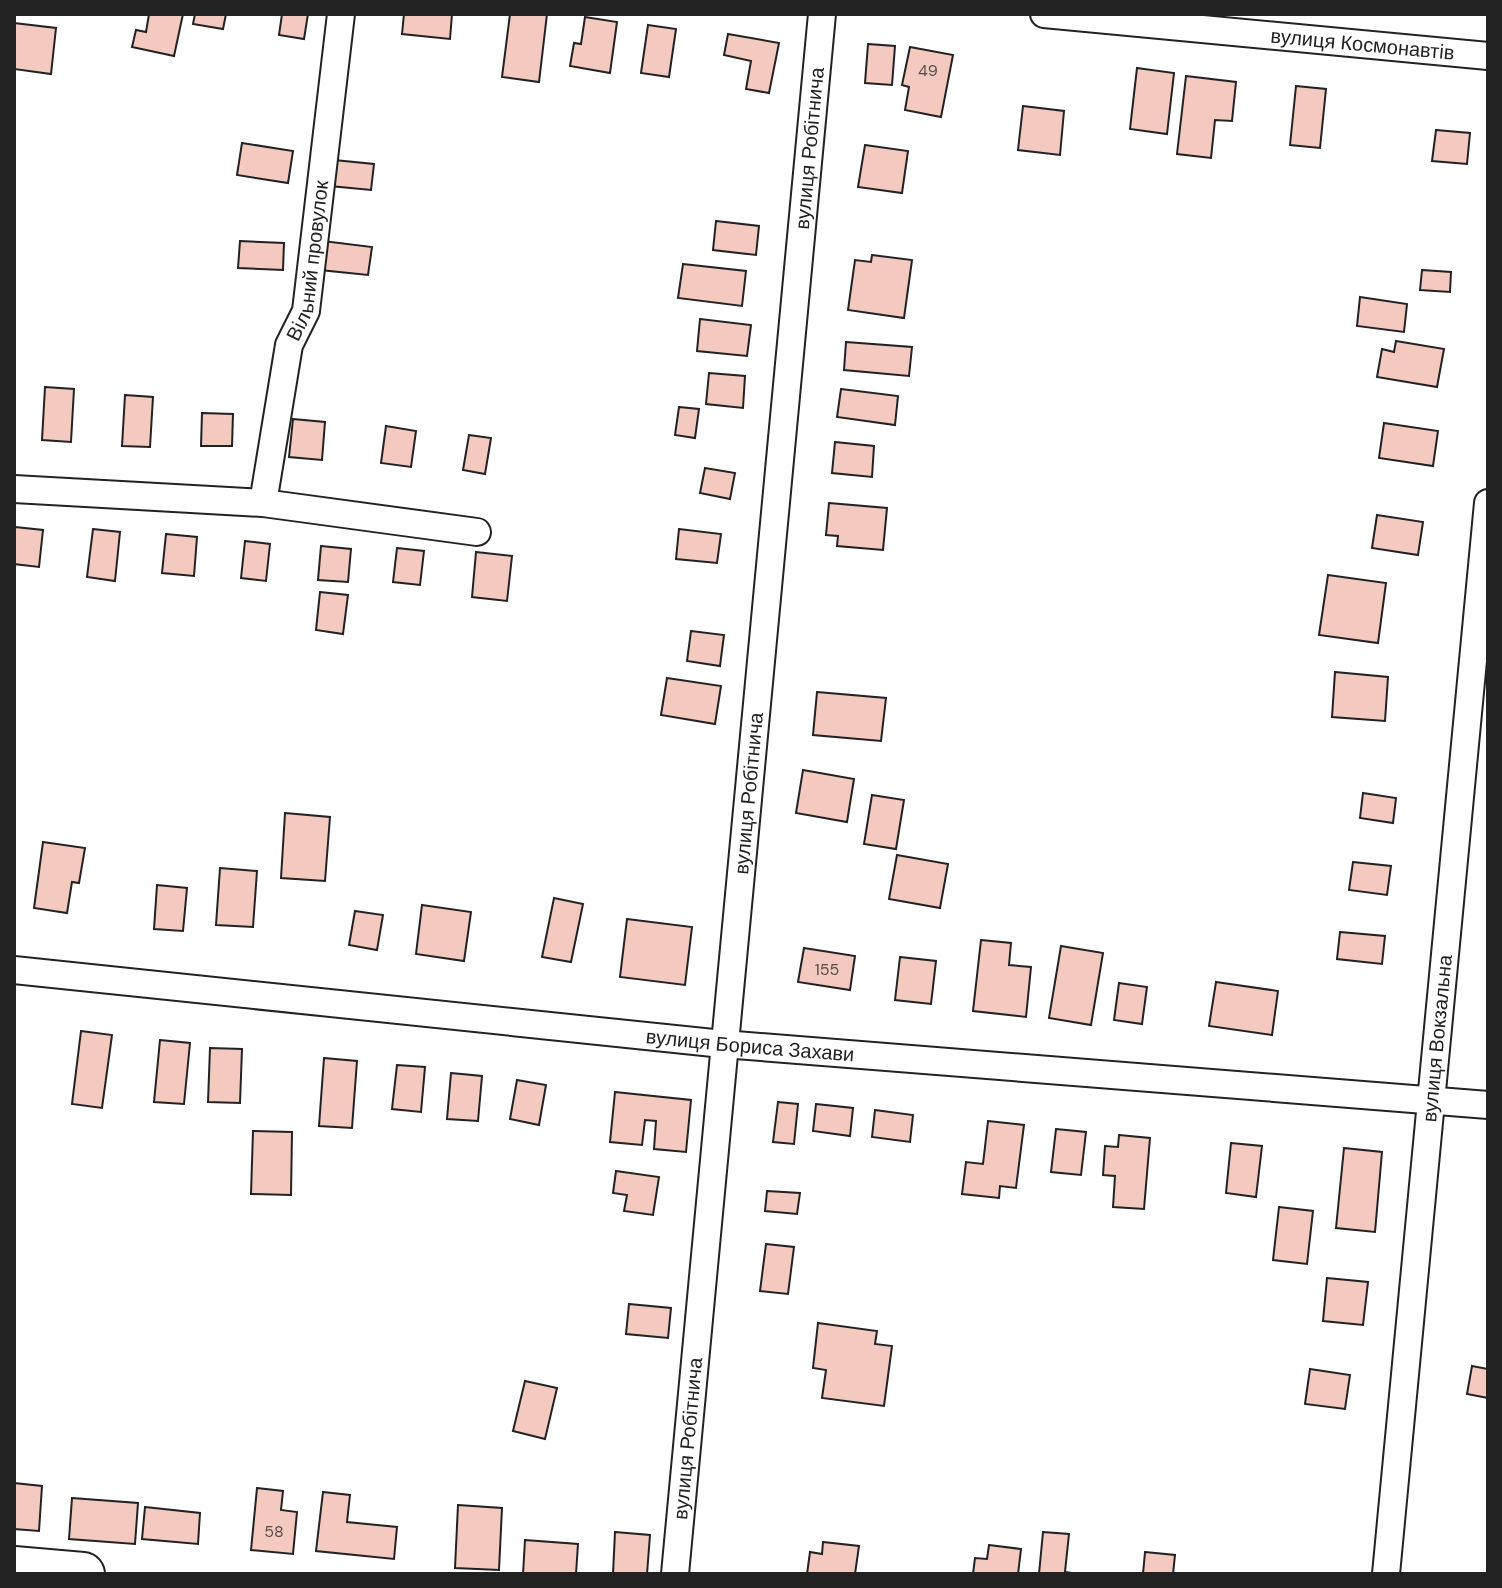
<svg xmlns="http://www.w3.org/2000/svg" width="1502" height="1588" viewBox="0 0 1502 1588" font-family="'DM Sans',sans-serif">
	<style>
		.building { fill: #f3c9c0; stroke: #222; stroke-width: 2 }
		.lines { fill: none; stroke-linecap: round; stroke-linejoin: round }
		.street-casing { stroke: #222; stroke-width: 30 }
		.primary-casing { stroke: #222; stroke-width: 46 }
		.street { stroke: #fff; stroke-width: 26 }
		.primary { stroke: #fff; stroke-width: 42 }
		.labels { text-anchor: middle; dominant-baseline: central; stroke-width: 6; stroke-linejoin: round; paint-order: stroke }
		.number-label { font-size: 16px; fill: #564c4a }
		.street-label { font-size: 20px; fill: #222; stroke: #fff }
	</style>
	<rect width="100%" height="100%" fill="#fff"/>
	<g class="building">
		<path d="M149,14h34l-9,42 -42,-9 4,-17 10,2z"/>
		<path d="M195,14h31l-3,15 -30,-5z"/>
		<path d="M282,14h26l-4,25 -25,-4z"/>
		<path d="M404,14h48l-2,25 -48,-5z"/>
		<path d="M510,14h37l-8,68 -37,-5z"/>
		<path d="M585,17l32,5 -7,51 -40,-7 4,-23 7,1z"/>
		<path d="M14,23l42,5 -5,46 -37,-5z"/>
		<path d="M648,25l28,4 -7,48 -28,-4z"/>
		<path d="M728,34l51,9 -10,50 -23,-4 5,-28 -27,-6z"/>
		<path d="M868,44l27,2 -3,39 -27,-2z"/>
		<path d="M910,47l43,8 -12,62 -36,-7 4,-23 -7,-2z"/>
		<path d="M1137,68l37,5 -7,61 -37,-5z"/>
		<path d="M1186,76l50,6 -4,39 -17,-1 -4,38 -34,-4z"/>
		<path d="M1296,86l30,3 -6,59 -30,-3z"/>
		<path d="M1023,106l41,5 -4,44 -42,-5z"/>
		<path d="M1436,130l34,3 -3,31 -35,-3z"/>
		<path d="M242,143l51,8 -5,32 -51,-8z"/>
		<path d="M865,145l43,6 -6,42 -44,-6z"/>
		<path d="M334,160l40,4 -3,26 -41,-4z"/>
		<path d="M716,221l43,5 -3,29 -43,-5z"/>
		<path d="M240,241l44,2 -1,27 -45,-2z"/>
		<path d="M323,241l49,6 -4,28 -48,-5z"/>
		<path d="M872,255l40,5 -8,58 -56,-8 7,-50 16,2z"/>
		<path d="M683,264l63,7 -4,35 -64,-8z"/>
		<path d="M1422,270l29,2 -1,20 -30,-2z"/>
		<path d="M1360,297l47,7 -3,28 -47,-6z"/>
		<path d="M700,319l51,6 -4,31 -50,-5z"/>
		<path d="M1396,341l48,8 -7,38 -60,-10 5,-28 12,3z"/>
		<path d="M846,342l66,5 -3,29 -65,-6z"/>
		<path d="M709,373l36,3 -2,32 -37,-4z"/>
		<path d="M45,387l29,2 -3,53 -29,-2z"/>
		<path d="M841,389l57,7 -3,29 -58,-8z"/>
		<path d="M125,395l28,2 -3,50 -28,-1z"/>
		<path d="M679,407l20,2 -4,29 -20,-3z"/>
		<path d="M202,413l31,1 -1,32h-31z"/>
		<path d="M293,419l32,3 -3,38 -33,-3z"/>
		<path d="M1384,423l54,8 -5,35 -54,-8z"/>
		<path d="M386,426l30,5 -5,36 -30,-4z"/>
		<path d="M469,435l22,3 -6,36 -22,-4z"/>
		<path d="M835,442l39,4 -2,31 -40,-4z"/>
		<path d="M705,468l30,5 -5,26 -30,-6z"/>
		<path d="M829,503l58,5 -4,42 -46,-4 1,-10 -12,-1z"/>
		<path d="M1377,515l46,7 -5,33 -46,-7z"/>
		<path d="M15,527l28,3 -4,37 -25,-3z"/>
		<path d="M93,529l27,3 -5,49 -28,-4z"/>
		<path d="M679,529l42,5 -4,29 -41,-4z"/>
		<path d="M166,534l31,3 -3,39 -32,-3z"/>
		<path d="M245,541l25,3 -4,37 -25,-3z"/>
		<path d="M321,546l30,3 -3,33 -30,-2z"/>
		<path d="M397,548l27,3 -4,34 -27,-3z"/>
		<path d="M476,552l36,4 -5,45 -35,-4z"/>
		<path d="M1328,575l58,8 -8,60 -59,-8z"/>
		<path d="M320,592l28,3 -5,39 -27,-4z"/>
		<path d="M691,631l33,4 -4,31 -33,-5z"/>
		<path d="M1335,672l53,5 -3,44 -53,-4z"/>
		<path d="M667,678l54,8 -6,38 -54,-9z"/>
		<path d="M817,692l69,6 -5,43 -68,-6z"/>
		<path d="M803,770l51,9 -7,43 -51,-9z"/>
		<path d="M1363,793l33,5 -3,25 -33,-5z"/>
		<path d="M872,795l32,5 -8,49 -32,-5z"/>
		<path d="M285,813l45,4 -5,64 -44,-3z"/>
		<path d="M43,842l42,6 -6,35 -7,-1 -5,31 -33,-5z"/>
		<path d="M897,855l51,9 -8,44 -51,-9z"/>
		<path d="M1353,862l38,4 -4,29 -38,-5z"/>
		<path d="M220,868l37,3 -4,56 -37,-2z"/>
		<path d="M157,885l30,3 -4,43 -29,-2z"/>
		<path d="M554,898l29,6 -12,58 -29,-5z"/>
		<path d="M422,905l49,7 -7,49 -48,-7z"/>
		<path d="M355,911l28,4 -6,35 -28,-5z"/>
		<path d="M627,919l65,8 -7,58 -65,-8z"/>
		<path d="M1340,932l45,4 -3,28 -45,-5z"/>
		<path d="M981,940l30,3 -2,22 22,2 -5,50 -53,-6z"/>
		<path d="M1061,946l42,7 -12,72 -42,-7z"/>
		<path d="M804,948l51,8 -5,34 -52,-8z"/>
		<path d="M900,957l36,4 -5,43 -36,-4z"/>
		<path d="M1216,982l62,9 -6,44 -63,-9z"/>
		<path d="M1119,983l28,4 -5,37 -28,-4z"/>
		<path d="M81,1031l31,4 -10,73 -30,-4z"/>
		<path d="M160,1040l30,3 -6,61 -30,-2z"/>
		<path d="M210,1048l32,1 -2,54 -32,-1z"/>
		<path d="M324,1058l33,3 -5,67 -33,-2z"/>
		<path d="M397,1065l28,2 -4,45 -29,-3z"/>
		<path d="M451,1073l31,3 -4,45 -31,-2z"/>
		<path d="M517,1080l29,5 -7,40 -29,-6z"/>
		<path d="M615,1092l76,8 -5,52 -32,-3 2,-28 -11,-1 -3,25 -32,-3z"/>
		<path d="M778,1102l20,2 -4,40 -21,-2z"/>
		<path d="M816,1104l37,4 -3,28 -37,-5z"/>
		<path d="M875,1110l38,5 -3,27 -38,-5z"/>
		<path d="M988,1121l36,4 -8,63 -16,-2 -1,12 -37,-4 4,-32 17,2z"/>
		<path d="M1056,1129l30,3 -5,43 -30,-3z"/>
		<path d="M253,1131l39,1 -1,63 -40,-1z"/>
		<path d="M1119,1135l31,3 -6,71 -31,-2 2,-31 -12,-1 2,-29 13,1z"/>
		<path d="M1231,1143l31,3 -6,51 -30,-4z"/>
		<path d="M1344,1148l38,4 -7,80 -39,-4z"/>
		<path d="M616,1171l43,6 -6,38 -29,-4 3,-16 -14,-2z"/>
		<path d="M767,1191l33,2 -3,21 -32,-3z"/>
		<path d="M1279,1207l34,4 -6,53 -34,-4z"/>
		<path d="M766,1244l28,3 -6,47 -28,-3z"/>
		<path d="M1327,1278l41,4 -5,43 -40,-4z"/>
		<path d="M629,1304l42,4 -3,30 -42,-4z"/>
		<path d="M818,1323l59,8 -2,13 17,2 -8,60 -62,-8 4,-28 -13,-2z"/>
		<path d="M1472,1366l16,3v29l-21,-4z"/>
		<path d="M1310,1369l40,6 -5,34 -40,-5z"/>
		<path d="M525,1381l32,7 -12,51 -32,-8z"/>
		<path d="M14,1483l28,3 -3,45 -25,-2z"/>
		<path d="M257,1488l26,3 -2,19 16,2 -4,42 -42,-4z"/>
		<path d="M323,1492l27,3 -3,27 50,5 -3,32 -78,-8z"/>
		<path d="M72,1498l66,5 -3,41 -66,-5z"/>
		<path d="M458,1505l44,3 -3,62 -44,-2z"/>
		<path d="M145,1507l55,6 -2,31 -56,-5z"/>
		<path d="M615,1532l35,3 -3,39h-34z"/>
		<path d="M1043,1532l26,2 -4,38 14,2h-40z"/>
		<path d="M525,1540l53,4 -2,30h-53z"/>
		<path d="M823,1542l36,4 -4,28h-48l3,-22 12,2z"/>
		<path d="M989,1545l32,4 -3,25h-45l2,-16 12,1z"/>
		<path d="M1145,1552l30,3 -2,19h-30z"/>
	</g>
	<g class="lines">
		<defs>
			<g id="street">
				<path id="s1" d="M1044,14l444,42"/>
				<path d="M14,489l249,14 214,29"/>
				<path id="s2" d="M263,503l26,-158 17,-34 35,-297"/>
				<path id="s3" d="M14,970l709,74 765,61"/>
				<path id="s4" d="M675,1574l147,-1560"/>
				<path id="s5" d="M1386,1574l102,-1071"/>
			</g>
			<path id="primary" d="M14,1568l69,6"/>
		</defs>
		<use href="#street" class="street-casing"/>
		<use href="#primary" class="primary-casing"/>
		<use href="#street" class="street"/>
		<use href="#primary" class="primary"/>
	</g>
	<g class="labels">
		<g class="number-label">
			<text x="928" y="70">49</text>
			<text x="827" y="969">155</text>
			<text x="274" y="1531">58</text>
		</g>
		<g class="street-label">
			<text stroke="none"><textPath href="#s1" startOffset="320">вулиця Космонавтів</textPath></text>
			<text stroke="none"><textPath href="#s4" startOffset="1432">вулиця Робітнича</textPath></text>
			<text stroke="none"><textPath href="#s2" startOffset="248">Вільний провулок</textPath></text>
			<text stroke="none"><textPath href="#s4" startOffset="784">вулиця Робітнича</textPath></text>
			<text stroke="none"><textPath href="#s5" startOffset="538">вулиця Вокзальна</textPath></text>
			<text stroke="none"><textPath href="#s3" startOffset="740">вулиця Бориса Захави</textPath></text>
			<text stroke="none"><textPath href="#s4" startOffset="136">вулиця Робітнича</textPath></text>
		</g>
	</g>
	<rect width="1502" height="1588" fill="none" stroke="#222222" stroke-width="32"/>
</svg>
